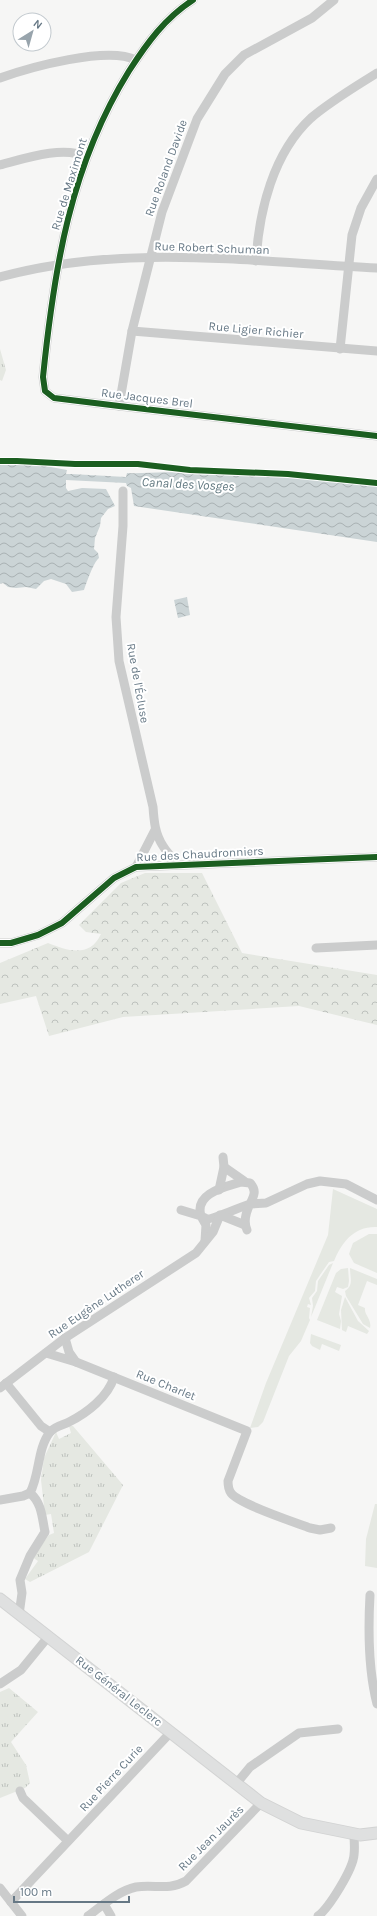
<svg xmlns="http://www.w3.org/2000/svg" width="377" height="1916" viewBox="0 0 377 1916" font-family="Karla,sans-serif">
	<style>
		.green { fill: #e5e8e2 }
		.forest { fill: url(#forest-crowns) }
		.park { fill: url(#park-tufts) }
		.water { fill: url(#water-waves) }
		.lines { fill: none; stroke-linecap: round; stroke-linejoin: round }
		.major-casing { stroke: #d2d3d3; stroke-width: 13 }
		.minor { stroke: #cbcccc; stroke-width: 9 }
		.major { stroke: #dfe0e0; stroke-width: 11 }
		.cycleway-casing { stroke: #fff; stroke-width: 8 }
		.cycleway { stroke: #1b5e20; stroke-width: 6 }
		.labels { text-anchor: middle; dominant-baseline: central; stroke-width: 4; stroke-linejoin: round; paint-order: stroke }
		.street-label { font-size: 12px; fill: #667885; stroke: #fff }
		.water-label { font-size: 13px; font-style: italic; fill: #627981; stroke: #fff }
	</style>
	<defs>
		<pattern id="forest-crowns" width="20" height="18" patternUnits="userSpaceOnUse"><rect width="20" height="18" fill="#e5e8e2"/><path d="M2 6a3 3 0 1 1 6 0M12 15a3 3 0 1 1 6 0" fill="none" stroke="#bdc1bd"/></pattern>
		<pattern id="park-tufts" width="24" height="20" patternUnits="userSpaceOnUse"><rect width="24" height="20" fill="#e5e8e2"/><path d="M3 7l-1-3M5 7V3M7 7l1-3M15 17l-1-3M17 17v-4M19 17l1-3" fill="none" stroke="#bdc1bd"/></pattern>
		<pattern id="water-waves" width="16" height="10" patternUnits="userSpaceOnUse"><rect width="16" height="10" fill="#cbd4d6"/><path d="M0 5q4-4 8 0t8 0" fill="none" stroke="#a9b1b3"/></pattern>
	</defs>
	<rect width="100%" height="100%" fill="#f6f6f5"/>
	<g class="green">
		<path d="M333,1189l44,20v18c-23,-1 -35,15 -43,34l-5,1 -9,13 -4,6 -1,10 -6,7 2,7 -3,-1 -1,3 3,1 -1,10 1,2 -9,21 -12,15 -26,66 -5,5 -8,1 16,-45 62,-148z"/>
		<path d="M369,1234h8v39l-23,-10 -5,-9 4,-11z"/>
		<path d="M333,1263l-22,54 2,-11 -1,-8 5,-7 1,-10 11,-16z"/>
		<path d="M348,1268l1,13 -1,6 -5,2 -6,-2 -2,5 7,4 -3,18 2,7 -1,8 -23,-9 19,-47 5,-4z"/>
		<path d="M350,1268l27,11v6l-10,-4 -9,24 7,3c-1,7 7,11 5,20l-7,-4 -17,-28 -1,-5c9,-6 5,-13 5,-23z"/>
		<path d="M345,1297l13,24 11,10 -2,3 -19,-8 -2,6 -4,-2 -1,-20z"/>
		<path d="M311,1334l30,11 -2,6 -17,-7 -2,6 -8,-4 -2,-3z"/>
		<path d="M375,1504h2v64l-12,-2 1,-27z"/>
	</g>
	<path class="forest" d="M145,873h57l40,80 135,22v50l-78,-19 -176,11 -74,19 -13,-40 -36,8v-41l48,-20c20,8 42,15 53,-9l-15,-2 -7,-7 42,-42z"/>
	<g class="park">
		<path d="M0,349l6,21 -4,11 -2,-1z"/>
		<path d="M69,1426h4l50,59 -34,67 -59,30 -5,-3 13,-18 -6,-4 17,-22 5,-2 -3,-19 -6,1 -4,-35 3,-22 12,-26 3,7 12,-6z"/>
		<path d="M9,1688l29,24 -27,30 15,23 4,18 -5,5 -25,10v-106z"/>
	</g>
	<g class="water">
		<path d="M0,465h40l27,5 -1,4h5l55,3 1,-4c19,1 42,-3 59,1l95,3 96,8v57l-243,-36 -3,-18 -4,-2 -1,-3 -60,-3v8l2,3 14,-3 24,1 9,17 -7,3 -7,9 -1,8 -5,12 -1,11 4,4 1,5c-6,5 -12,24 -15,32l-12,2 -6,-8 -15,-5 -7,2 -8,8 -10,-2 -10,1 -8,-1 -5,-4 -3,1z"/>
		<path d="M187,597l3,18 -12,3 -4,-18z"/>
	</g>
	<g class="lines">
		<defs>
			<path id="major" d="M0,1599l261,204 40,20 59,12 17,-2"/>
		</defs>
		<use href="#major" class="major-casing"/>
		<g class="minor">
			<path d="M193,0c-28,18 -46,43 -64,71 -59,95 -75,198 -86,306l2,14 9,7 65,8 258,30"/>
			<path d="M0,78c31,-11 107,-32 136,-18"/>
			<path d="M0,165c23,-6 64,-20 86,-8"/>
			<path d="M256,261c3,-50 17,-108 55,-143 20,-17 44,-31 66,-45"/>
			<path d="M0,277c123,-34 252,-15 377,-9"/>
			<path d="M132,331l245,20"/>
			<path d="M340,349l12,-114 9,-27 16,-29"/>
			<path d="M119,406l13,-75 30,-119 35,-93 28,-45 19,-19 68,-37 22,-18"/>
			<path d="M123,491v35l-7,91 3,44 34,146c1,14 2,27 10,39 4,7 10,11 13,19"/>
			<path d="M136,867l19,-37"/>
			<path d="M0,943h11l27,-8 24,-12 52,-45 22,-11 241,-10"/>
			<path d="M316,948l61,-3"/>
			<path d="M224,1167l20,14"/>
			<path d="M241,1182l9,1c7,7 4,13 0,21 -8,2 -37,16 -43,15 -2,-1 -4,-2 -6,-3 -7,-23 24,-29 40,-34z"/>
			<path d="M219,1190l5,-23 -1,-10"/>
			<path d="M181,1210l20,6 5,9 -1,16"/>
			<path d="M247,1230c-4,-9 -1,-18 3,-26l16,-1 41,-19 13,-3 26,3 31,16"/>
			<path d="M46,1353l30,9 -7,-10 -4,-14"/>
			<path d="M76,1362l171,69 -19,50c0,4 0,8 3,12 8,11 63,29 79,35l10,2 11,-2"/>
			<path d="M6,1383l35,43 9,6"/>
			<path d="M0,1388l65,-50 131,-85 17,-21 7,-17 25,10"/>
			<path d="M0,1500l23,-4 7,-3"/>
			<path d="M370,1595c-2,36 -2,74 7,109"/>
			<path d="M19,1615l3,-22 -2,-13 10,-24 15,-24c-3,-14 -3,-29 -15,-39 10,-19 7,-44 20,-61 5,-6 13,-7 19,-10 18,-9 39,-25 45,-45"/>
			<path d="M0,1684l21,-14 27,-33"/>
			<path d="M236,1784l14,-17 49,-34 39,-4"/>
			<path d="M20,1791l3,7 45,43"/>
			<path d="M0,1888l22,28"/>
			<path d="M11,1902l160,-170"/>
			<path d="M104,1904l7,12"/>
			<path d="M88,1916c15,-11 30,-25 48,-29 19,-3 32,4 50,-6l75,-78"/>
			<path d="M318,1916c11,-8 35,-47 36,-61 1,-7 0,-14 0,-21"/>
		</g>
		<use href="#major" class="major"/>
		<defs>
			<g id="cycleway">
				<path d="M193,0c-28,18 -46,43 -64,71 -59,95 -75,198 -86,306l2,14 9,7 65,8 258,30"/>
				<path d="M0,461h17l58,3h63l52,6 98,4 89,9"/>
				<path d="M0,943h11l27,-8 24,-12 52,-45 22,-11 241,-10"/>
			</g>
		</defs>
		<use href="#cycleway" class="cycleway-casing"/>
		<use href="#cycleway" class="cycleway"/>
	</g>
	<g class="labels">
		<g class="street-label">
			<text transform="translate(166 168) rotate(-70)">Rue Roland Davide</text>
			<text transform="translate(69 184) rotate(-73)">Rue de Maximont</text>
			<text transform="translate(212 248) rotate(2)">Rue Robert Schuman</text>
			<text transform="translate(256 330) rotate(5)">Rue Ligier Richier</text>
			<text transform="translate(147 398) rotate(7)">Rue Jacques Brel</text>
			<text transform="translate(138 683) rotate(80)">Rue de l'Écluse</text>
			<text transform="translate(200 854) rotate(-3)">Rue des Chaudronniers</text>
			<text transform="translate(96 1304) rotate(-34)">Rue Eugène Lutherer</text>
			<text transform="translate(166 1385) rotate(22)">Rue Charlet</text>
			<text transform="translate(119 1691) rotate(38)">Rue Général Leclerc</text>
			<text transform="translate(111 1778) rotate(-47)">Rue Pierre Curie</text>
			<text transform="translate(211 1838) rotate(-45)">Rue Jean Jaurès</text>
		</g>
		<g class="water-label">
			<text transform="translate(188 484) rotate(3)">Canal des Vosges</text>
		</g>
	</g>
	<g transform="translate(32 32) rotate(37)"><circle r="19" fill="#ffffff" stroke="#c2c9ce"/>
	<path d="M0-3L7 15L0 10L-7 15Z" fill="#98a4ac"/>
	<text y="-6" font-size="11" font-weight="bold" text-anchor="middle" fill="#667885">N</text>
	</g>
	<path d="M14 1896v6h115v-6" fill="none" stroke="#667885" stroke-width="2"/>
	<text x="20" y="1896" font-size="12" fill="#667885" stroke="#ffffff" stroke-width="3" paint-order="stroke">100 m</text>
</svg>
